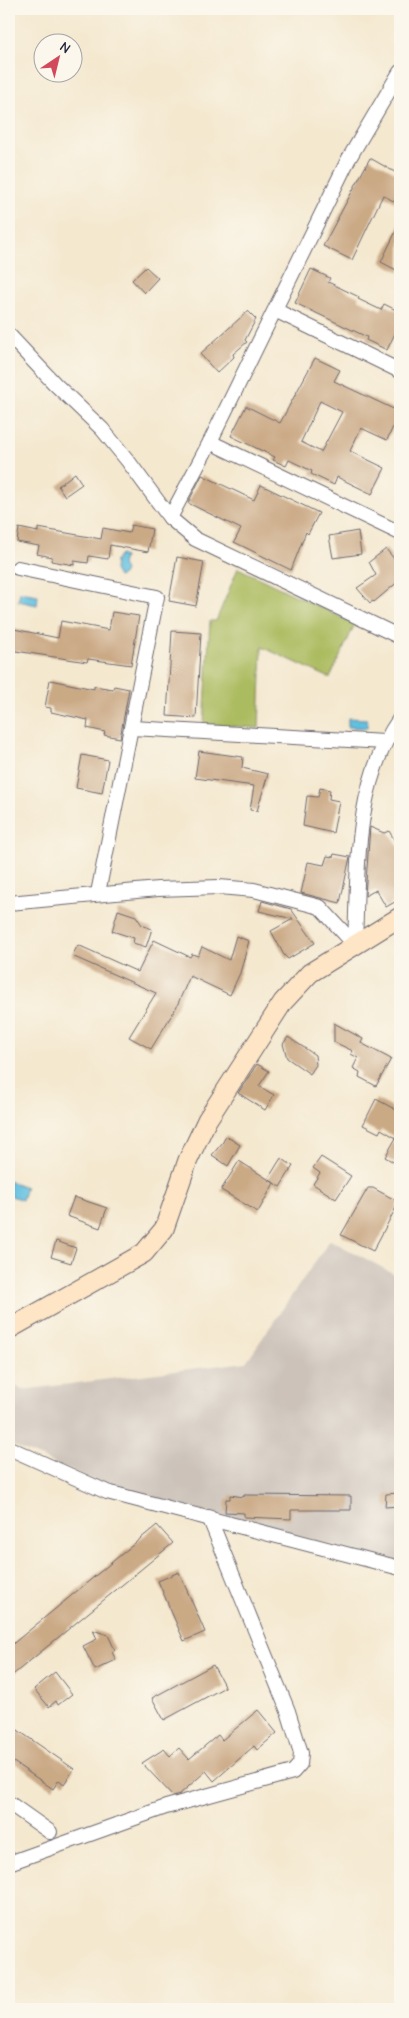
<svg xmlns="http://www.w3.org/2000/svg" width="409" height="2018" viewBox="0 0 409 2018" font-family="'Comic Neue',sans-serif">
	<style>
		.industrial { fill: #ccc2b9 }
		.green { fill: #abbb5e; stroke: #666e4c }
		.water { fill: #61bfdf; stroke: #42708d }
		.building { fill: #caa985; fill-rule: evenodd }
		.lines { fill: none; stroke-linecap: round; stroke-linejoin: round }
		.street-casing { stroke: #6c676f; stroke-width: 16 }
		.secondary-casing { stroke: #6c676f; stroke-width: 21 }
		.street { stroke: #fff; stroke-width: 14 }
		.secondary { stroke: #fde5c5; stroke-width: 19 }
	</style>
	<rect width="100%" height="100%" fill="#fbf7ec"/>
	<filter id="ink" filterUnits="userSpaceOnUse"><feTurbulence type="fractalNoise" baseFrequency=".02" numOctaves="2"/><feDisplacementMap in="SourceGraphic" scale="10" xChannelSelector="R" yChannelSelector="G"/><feConvolveMatrix kernelMatrix="1 2 1 2 8 2 1 2 1" color-interpolation-filters="sRGB"/></filter>
	<filter id="wash" filterUnits="userSpaceOnUse"><feTurbulence type="fractalNoise" baseFrequency=".0096" numOctaves="4" result="noise"/><feDisplacementMap in="SourceGraphic" scale="20" xChannelSelector="R" yChannelSelector="G"/><feGaussianBlur stdDeviation="1.12" result="paint"/><feColorMatrix in="noise" values="0 0 0 0 0 0 0 0 0 0 0 0 0 0 0 0 0 1.4 0 .05"/><feComposite in="paint" operator="in"/></filter>
	<g filter="url(#wash)">
		<rect width="100%" height="100%" fill="#f4e8cf"/>
		<path class="industrial" d="M330,1240l70,37v286l-290,-76 -101,-43v-63l13,9 224,-28z"/>
		<path class="green" d="M238,568l117,56 -25,54 -68,-31 -3,81 -55,-4 6,-103h6z"/>
		<g class="water">
			<path d="M120,555l4,2 -2,8 3,6 -2,4 -5,2 -4,-7 1,-9z"/>
			<path d="M20,592l18,3 -1,10 -19,-4z"/>
			<path d="M348,718l19,1v9l-19,-1z"/>
			<path d="M9,1181l17,6 -4,13 -13,-5z"/>
		</g>
		<g id="blocks">
			<g class="building">
				<path d="M370,158l30,17v30l-17,-10 -31,65 -29,-14z"/>
				<path d="M400,223v49l-19,-10z"/>
				<path d="M146,267l12,11 -14,15 -12,-13z"/>
				<path d="M311,269l19,9 -2,4 31,15 -1,2 23,11 3,-6 16,8v11l-13,27 -21,-10 1,-3 -72,-34z"/>
				<path d="M248,311l8,8 -11,21 2,2 -14,12 1,3 -17,16 -17,-19z"/>
				<path d="M315,358l25,12 -6,11 66,31 -13,28 -26,-12 -11,23 35,17 -13,26 -35,-17 -3,8 -23,-11 1,-3 -23,-11 -3,6 -13,-6 2,-3 -44,-21 15,-30 34,17zM320,401l22,11 -21,40 -20,-10z"/>
				<path d="M75,473l7,11 -17,12 -7,-10z"/>
				<path d="M202,475l52,25 7,-15 58,28 -11,21 -2,-2 -15,38 -57,-28 7,-13 -53,-26z"/>
				<path d="M131,525l21,4 -4,23 -38,-7 -2,14 -19,-3 -1,7 -14,-2v4l-23,-4 1,-4 -15,-3 2,-8 -22,-4 2,-14 19,4v-4l63,11 2,-11 26,5z"/>
				<path d="M358,531l3,23 -28,4 -4,-22z"/>
				<path d="M386,549l14,17v14l-26,22 -1,-1 -3,2 -13,-15 19,-13 -7,-13z"/>
				<path d="M177,557l27,5 -8,44 -27,-5z"/>
				<path d="M112,612l27,4 -8,49 -43,-6 -1,3 -78,-12v-22l49,10 3,-17 48,9z"/>
				<path d="M172,631l29,2 -5,85 -29,-2z"/>
				<path d="M50,680l44,9v-3l19,3 1,-3 15,3 -9,49 -16,-3 1,-3 -18,-4 1,-8 -37,-8v-4l-6,-1z"/>
				<path d="M199,751l44,6 -1,11 26,6 -11,37 -7,-1 4,-24 -59,-8z"/>
				<path d="M82,755l26,5 -6,33 -26,-5z"/>
				<path d="M320,788l10,2 -1,9 10,2 -6,32 -30,-7 4,-30 11,1z"/>
				<path d="M370,827l14,6 5,-2 11,18v50l-14,8 -10,-17 -11,6z"/>
				<path d="M334,854l16,3 -10,46 -39,-10 7,-31 16,3 3,-9 6,1z"/>
				<path d="M262,901l29,8 24,34 -27,16 -4,-4 -13,-24 22,-12 -34,-8z"/>
				<path d="M118,910l18,6 6,9 10,4 -6,18 -13,-4 1,-5 -22,-7z"/>
				<path d="M236,936l13,5 -9,32 -10,22 -40,-19 -14,32 -25,41 -22,-12 27,-44 -84,-37 6,-11 60,27 16,-32 36,17 2,-3 6,2 4,-9 27,13z"/>
				<path d="M334,1023l29,16 -2,4 30,16 -15,27 -17,-9 1,-5 -7,-4 5,-10 -7,-4 2,-3 -19,-9z"/>
				<path d="M288,1037l27,18 1,10 -6,9 -23,-16 -4,-14z"/>
				<path d="M257,1064l12,7 -10,15 15,9 -9,15 -27,-17z"/>
				<path d="M376,1099l24,13v54l-15,-9 11,-19 -15,-9 -2,4 -16,-8z"/>
				<path d="M226,1136l14,9 -12,21 -16,-11 11,-13z"/>
				<path d="M321,1157l30,19 -15,23 -23,-15 7,-11 -7,-5z"/>
				<path d="M281,1158l12,8 -13,21 -12,-8z"/>
				<path d="M239,1161l35,22 -16,29 -37,-22z"/>
				<path d="M368,1188h5l26,14 -26,49 -32,-16z"/>
				<path d="M74,1197l33,11 -7,20 -33,-12z"/>
				<path d="M56,1241l20,7 -5,15 -20,-6z"/>
				<path d="M400,1493v13l-15,1 1,-13z"/>
				<path d="M230,1495l14,2v-2l107,1v14h-60v9l-47,-2v-4l-19,-1 1,-13h4z"/>
				<path d="M157,1525l16,18 -164,135v-31z"/>
				<path d="M179,1572l26,60 -21,9 -26,-60z"/>
				<path d="M93,1630l15,5 7,15 -3,2 4,8 -21,10 -12,-24 14,-7z"/>
				<path d="M213,1665l12,22 -61,33 -12,-22z"/>
				<path d="M55,1672l17,22 -14,11 -2,-4 -7,6 -15,-18z"/>
				<path d="M258,1710l19,23 -20,17 -3,-4 -40,35 -8,-10 -26,23 -7,2 -31,-33 22,-14 6,7 9,-8 10,11 29,-24 4,5z"/>
				<path d="M9,1724l65,45 -10,15 -5,-4 -6,9 -44,-30z"/>
			</g>
		</g>
	</g>
	<g filter="url(#ink)">
		<use href="#blocks" fill-opacity="0" stroke="#6c676f" stroke-width="1"/>
		<g class="lines">
			<defs>
				<g id="street">
					<path d="M281,313l119,58"/>
					<path d="M9,335l46,49 47,45 26,32 42,57 25,21 205,98"/>
					<path d="M210,442l190,91"/>
					<path d="M170,518l40,-76 138,-282 52,-88"/>
					<path d="M18,568l139,29 -59,296"/>
					<path d="M132,728l253,14"/>
					<path d="M9,903l149,-14 61,-2 35,3 66,17 35,38"/>
					<path d="M355,945c3,-76 -1,-162 45,-227"/>
					<path d="M9,1448l98,44 293,76"/>
					<path d="M9,1803l41,29"/>
					<path d="M9,1863l157,-56 127,-35 7,-8 1,-11 -13,-42 -79,-194"/>
				</g>
				<path id="secondary" d="M9,1329l135,-76 20,-24 24,-69 19,-40 76,-118 27,-29 90,-56"/>
			</defs>
			<use href="#street" class="street-casing"/>
			<use href="#secondary" class="secondary-casing"/>
			<use href="#street" class="street"/>
			<use href="#secondary" class="secondary"/>
		</g>
	</g>
	<rect width="409" height="2018" fill="none" stroke="#fbf7ec" stroke-width="30"/>
	<g transform="translate(58 58) rotate(35)"><circle r="24" fill="#fbf7ec" stroke="#a4a2a5"/>
	<path d="M0-4L9 19L0 12L-9 19Z" fill="#d1495b"/>
	<text y="-8" font-size="14" font-weight="bold" text-anchor="middle" fill="#22223b">N</text>
	</g>
</svg>
